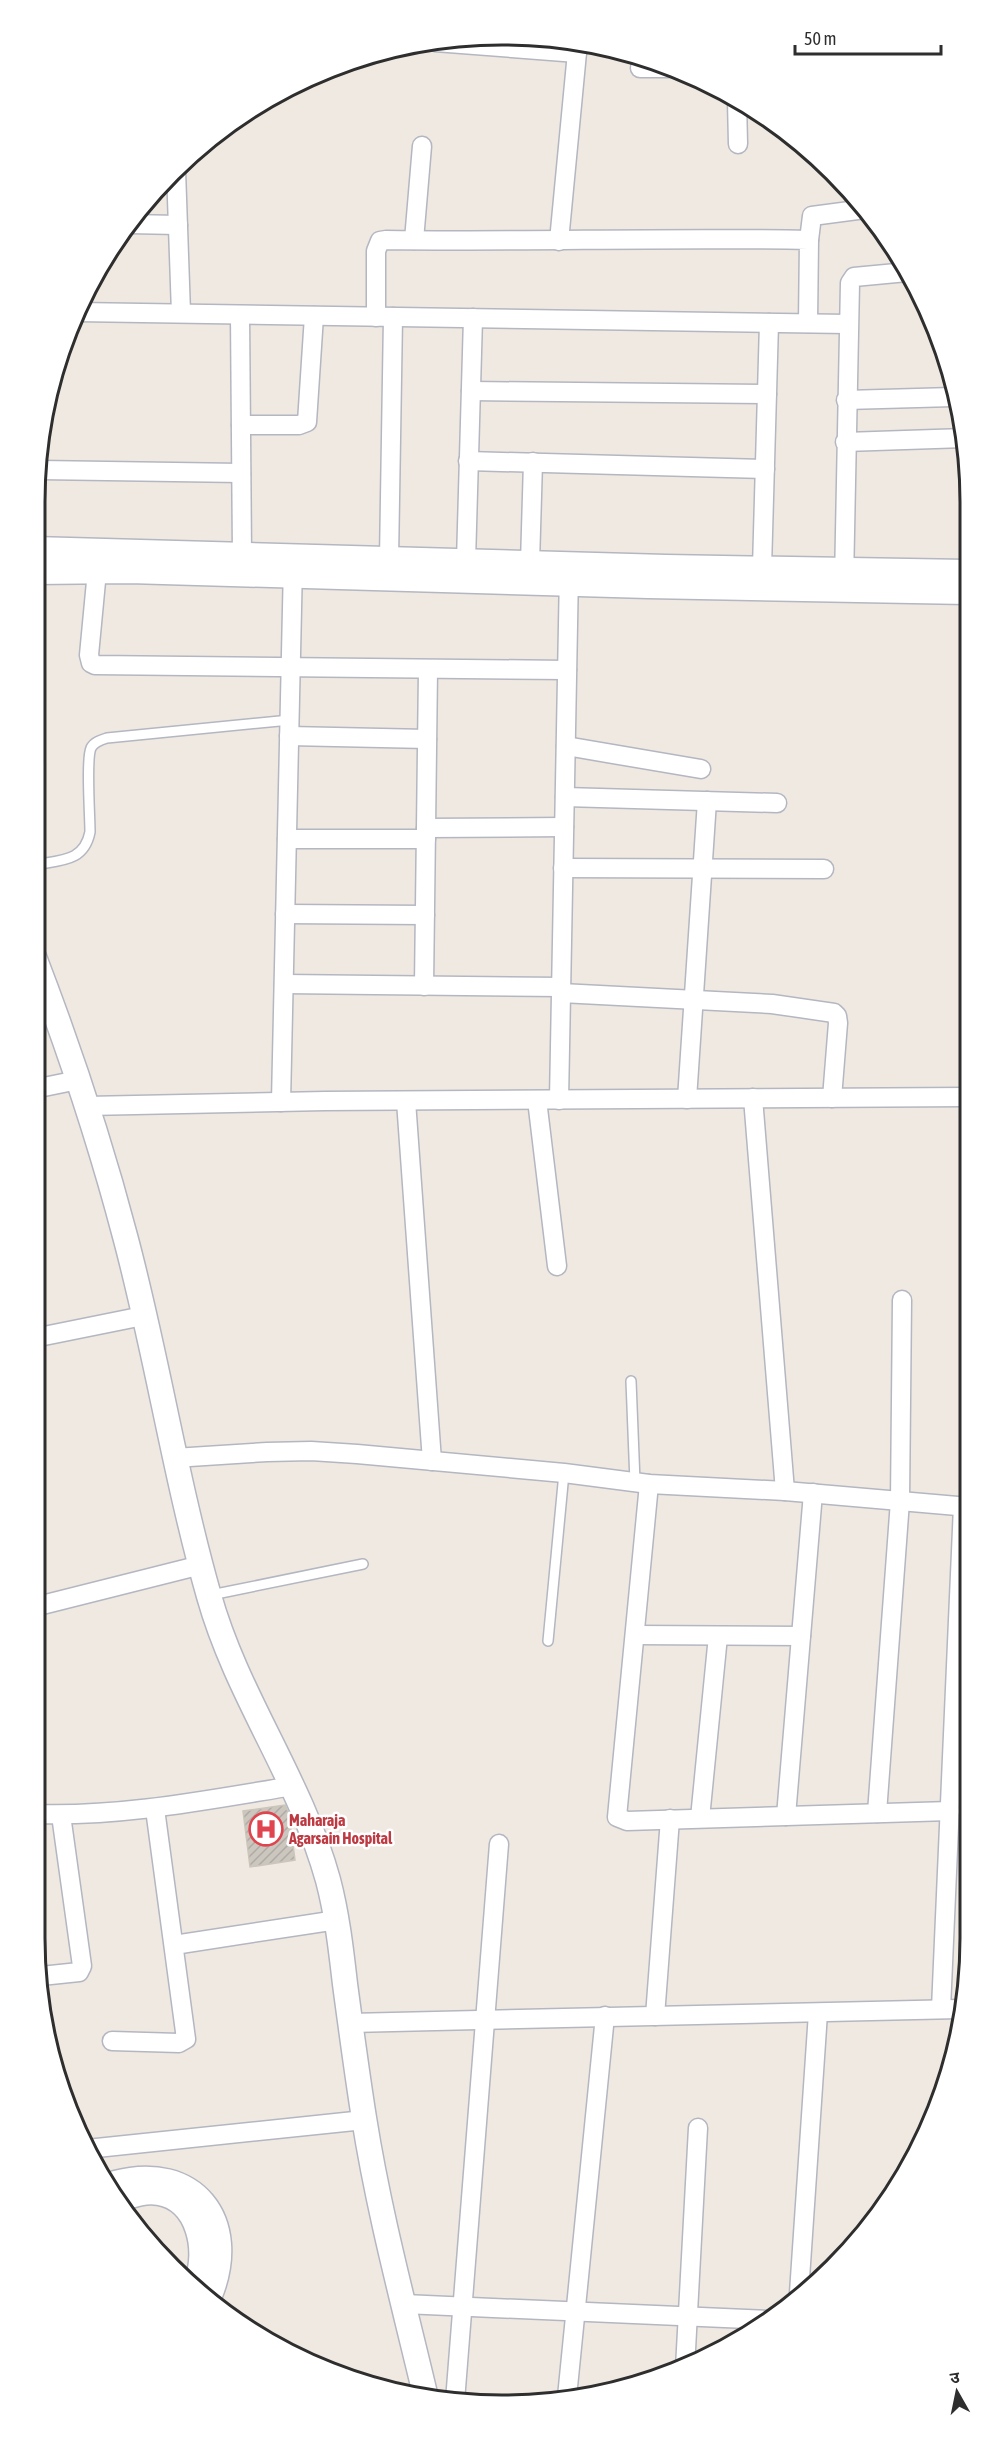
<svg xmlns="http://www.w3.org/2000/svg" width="1005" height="2440" viewBox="0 0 1005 2440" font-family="'Asap Condensed','Noto Sans Devanagari',sans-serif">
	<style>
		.building { fill: url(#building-hatch); stroke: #cbc5ba; stroke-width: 1.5 }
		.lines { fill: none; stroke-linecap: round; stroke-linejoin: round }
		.service-casing { stroke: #b4b7c1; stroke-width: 12 }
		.minor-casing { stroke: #b4b7c1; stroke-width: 21 }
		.tertiary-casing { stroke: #b4b7c1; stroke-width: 27 }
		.service { stroke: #fff; stroke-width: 9 }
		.minor { stroke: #fff; stroke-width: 18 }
		.tertiary { stroke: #fff; stroke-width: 24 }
		.labels { text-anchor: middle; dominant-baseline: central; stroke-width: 5; stroke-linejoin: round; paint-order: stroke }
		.health-label { font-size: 16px; font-weight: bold; fill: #be3a42; stroke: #fff; text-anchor: start }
		.rim { fill: none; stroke: #2e2e2e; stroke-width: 3 }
	</style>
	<defs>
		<pattern id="building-hatch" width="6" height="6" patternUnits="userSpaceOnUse" patternTransform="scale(1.5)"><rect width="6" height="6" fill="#cbc7bf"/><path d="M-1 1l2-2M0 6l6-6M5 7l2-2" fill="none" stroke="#afaba4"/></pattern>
	</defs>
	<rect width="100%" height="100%" fill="#efe9e1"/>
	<path class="building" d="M285,1805l4,9 6,46 -45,7 -7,-56z"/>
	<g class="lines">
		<defs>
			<g id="service">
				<path d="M34,865c27,-5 50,-3 56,-33 0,-16 -4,-73 1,-84 3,-6 10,-8 16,-10l183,-18"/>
				<path d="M631,1381l4,101"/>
				<path d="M211,1595l152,-31"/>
				<path d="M548,1641l16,-168"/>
			</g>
			<g id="minor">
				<path d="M435,42l142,11"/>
				<path d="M640,68h29"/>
				<path d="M737,101l1,43"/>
				<path d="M176,170l5,143"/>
				<path d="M129,224l49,1"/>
				<path d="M414,240l8,-94"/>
				<path d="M809,240l3,-24 53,-7"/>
				<path d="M559,241l19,-199"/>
				<path d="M77,312l771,12"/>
				<path d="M240,315l2,240"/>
				<path d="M376,317v-66l4,-10 6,-1c141,2 282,-3 423,0l-1,83"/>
				<path d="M471,391l296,3"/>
				<path d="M846,400l107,-3"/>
				<path d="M241,425h58l8,-3 7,-106"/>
				<path d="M845,442l120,-4"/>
				<path d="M468,461l297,8"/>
				<path d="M40,470l201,3"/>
				<path d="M389,559l4,-242"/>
				<path d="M466,561l7,-243"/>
				<path d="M530,563l3,-101"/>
				<path d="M762,568l7,-245"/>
				<path d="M97,571l-8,84 2,8 4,2 472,5"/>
				<path d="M844,582l6,-299 4,-6 53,-5"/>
				<path d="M289,736l138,3"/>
				<path d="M566,746l135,23"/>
				<path d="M565,797l212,6"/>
				<path d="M426,828l138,-1"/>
				<path d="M287,839h139"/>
				<path d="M563,868l261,1"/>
				<path d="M285,914l140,1"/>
				<path d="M284,984l277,3"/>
				<path d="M424,986l4,-316"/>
				<path d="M561,993l211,11 62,9 3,3 1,7 -6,75"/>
				<path d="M34,1089l44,-9"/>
				<path d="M753,1098l32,393"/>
				<path d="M687,1099l20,-298"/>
				<path d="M537,1100l20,166"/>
				<path d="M559,1100l10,-528"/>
				<path d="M406,1101l26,360"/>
				<path d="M281,1102l12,-538"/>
				<path d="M87,1106l238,-5 643,-4"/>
				<path d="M34,1338l109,-22"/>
				<path d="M174,1458l93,-6 44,-1 46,3 207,19 85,11 136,7 184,16"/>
				<path d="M649,1484l-32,333 10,4 323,-10"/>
				<path d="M34,1607l167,-42"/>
				<path d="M635,1635l166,1"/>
				<path d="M877,1813l23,-312 2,-201"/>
				<path d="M34,1814c88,3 173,-14 259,-28"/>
				<path d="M786,1816l27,-323"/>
				<path d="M700,1818l18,-182"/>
				<path d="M174,1945l163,-25"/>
				<path d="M41,1976l38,-4 3,-6 -21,-151"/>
				<path d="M941,2009l22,-503"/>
				<path d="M655,2016l15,-197"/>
				<path d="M350,2023l609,-14"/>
				<path d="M112,2041l67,2 7,-4 -31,-230"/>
				<path d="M87,2149l277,-29"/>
				<path d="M799,2293l19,-280"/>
				<path d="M404,2304l365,16"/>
				<path d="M685,2368l13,-240"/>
				<path d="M567,2397l38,-381"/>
				<path d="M455,2401l44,-557"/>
			</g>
			<g id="tertiary">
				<path d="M34,549l632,18 301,5"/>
				<path d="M34,572l95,-1 519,15 319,6"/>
				<path d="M34,957c35,91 66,184 91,279 32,119 50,241 84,360 28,100 91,183 119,284 9,34 13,69 17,104 6,45 12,90 19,134 15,95 40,187 62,280"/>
				<path d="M115,2183c79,-21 125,38 95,112"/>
				<path d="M118,2200c12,-4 27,-10 41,-7 40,7 50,58 37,90"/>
			</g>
		</defs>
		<use href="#service" class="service-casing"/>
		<use href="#minor" class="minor-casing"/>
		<use href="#tertiary" class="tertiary-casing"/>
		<use href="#service" class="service"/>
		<use href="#minor" class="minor"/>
		<use href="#tertiary" class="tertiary"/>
	</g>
	<defs>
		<symbol id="hospital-ring" viewBox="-11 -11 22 22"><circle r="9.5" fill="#fff" stroke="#e0444e" stroke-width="1.5"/><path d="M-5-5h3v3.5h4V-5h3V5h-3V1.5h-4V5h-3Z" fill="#e0444e"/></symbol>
	</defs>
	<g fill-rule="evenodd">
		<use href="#hospital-ring" x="247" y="1810" width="38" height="38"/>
	</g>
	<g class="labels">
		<g class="health-label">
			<text x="289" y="1820">Maharaja<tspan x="289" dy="18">Agarsain Hospital</tspan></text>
		</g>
	</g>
	<path d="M0 0H1005V2440H0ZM502 45H503A457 457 0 0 1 960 502V1938A457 457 0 0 1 503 2395H502A457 457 0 0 1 45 1938V502A457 457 0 0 1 502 45Z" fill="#fff" fill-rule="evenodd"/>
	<path class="rim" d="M502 45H503A457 457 0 0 1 960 502V1938A457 457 0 0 1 503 2395H502A457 457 0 0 1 45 1938V502A457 457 0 0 1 502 45Z"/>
	<g transform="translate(957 2392) rotate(351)" stroke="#ffffff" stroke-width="4.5" paint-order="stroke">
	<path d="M0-4.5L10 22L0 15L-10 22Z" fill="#2e2e2e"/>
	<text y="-9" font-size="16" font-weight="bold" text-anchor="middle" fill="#2e2e2e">उ</text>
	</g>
	<path d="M795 45v9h146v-9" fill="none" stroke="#2e2e2e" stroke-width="3"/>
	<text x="804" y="45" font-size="18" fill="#2e2e2e" stroke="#ffffff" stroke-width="4.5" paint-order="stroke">50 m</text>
</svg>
